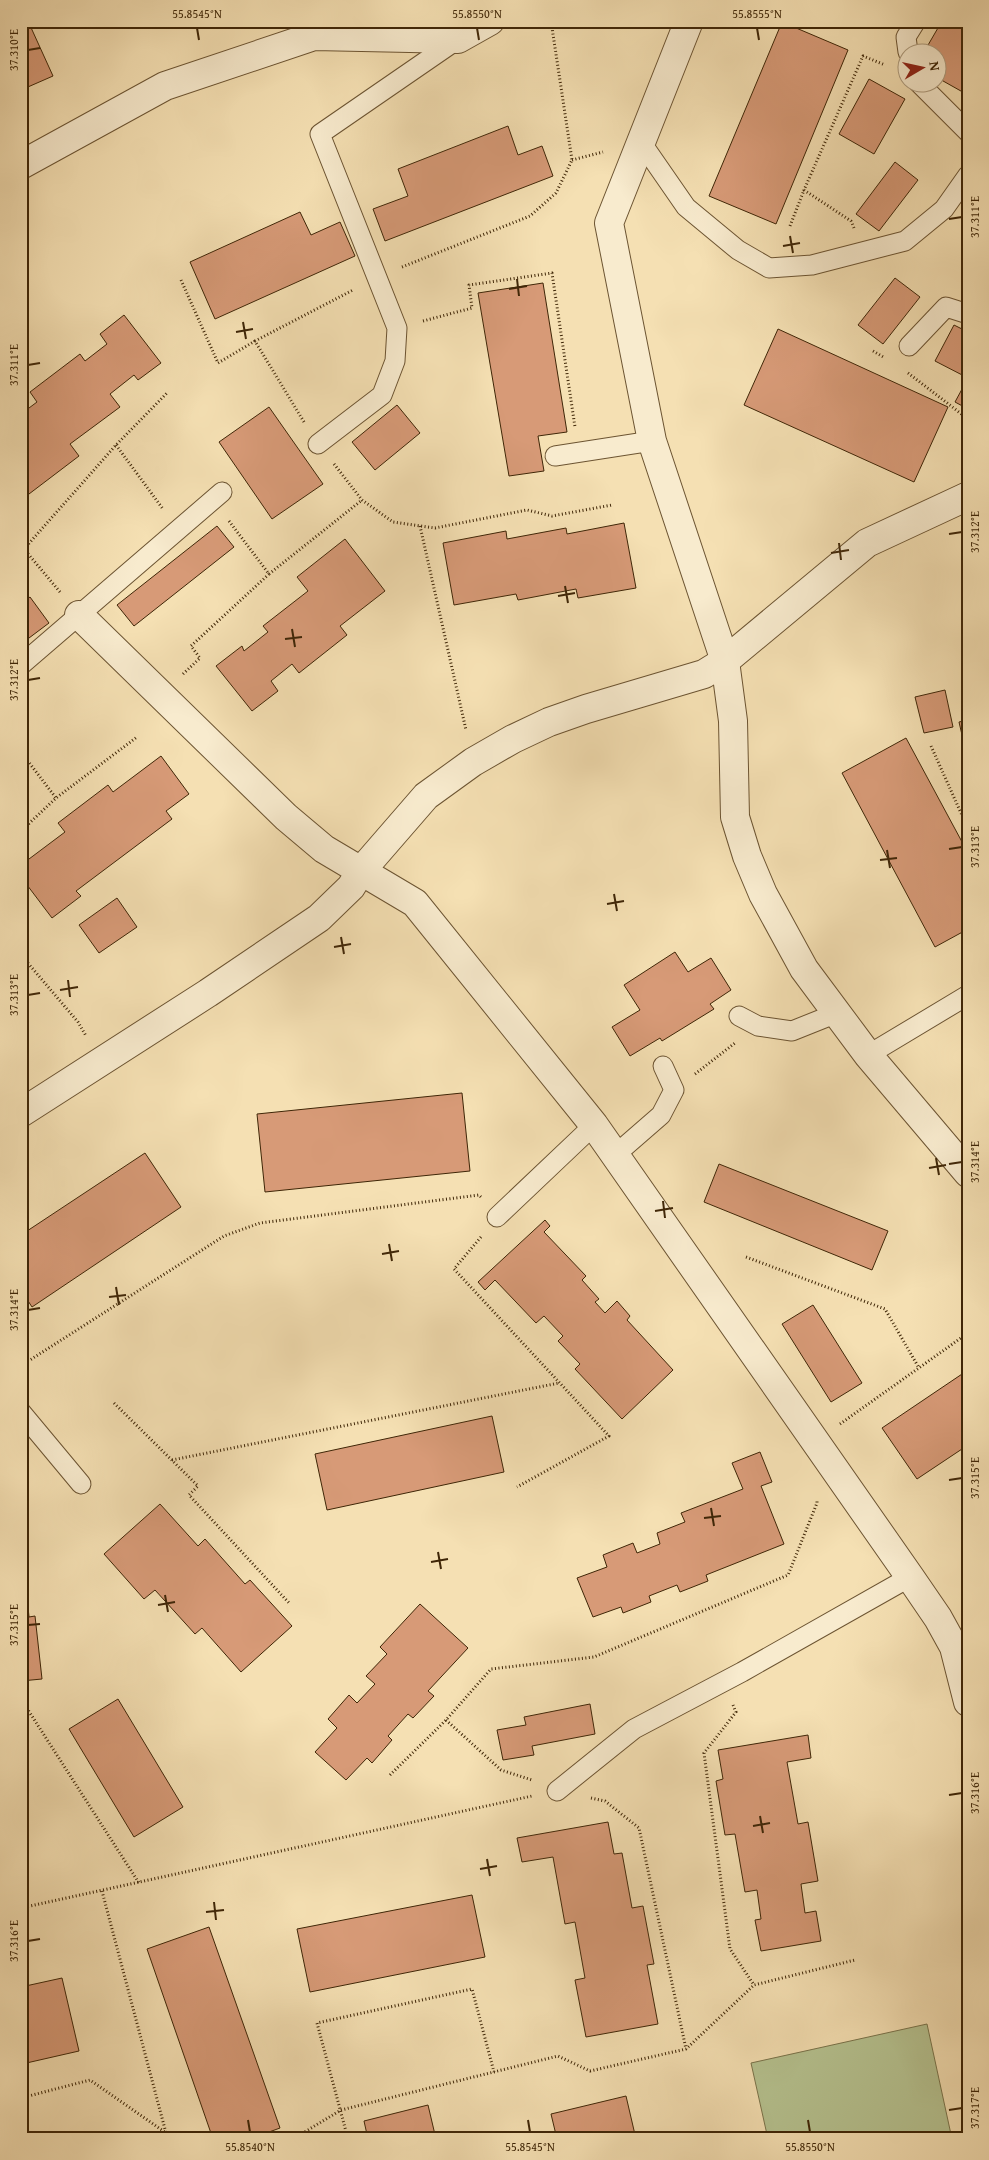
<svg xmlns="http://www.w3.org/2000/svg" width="989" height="2160" viewBox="0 0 989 2160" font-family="'Gentium Book Plus',serif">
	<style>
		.green { fill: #b6c391; stroke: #7a744c }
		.building { fill: #d79a77; stroke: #3f2607 }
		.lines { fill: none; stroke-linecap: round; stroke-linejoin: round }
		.lane-casing { stroke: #6c5432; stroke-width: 21 }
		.street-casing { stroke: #6c5432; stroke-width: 30 }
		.path { stroke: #3f2607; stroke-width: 3; stroke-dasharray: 1 2.5; stroke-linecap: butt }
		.lane { stroke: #f8ebce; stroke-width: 19 }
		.street { stroke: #f8ebce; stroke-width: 28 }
		.ticks { fill: none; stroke: #3f2607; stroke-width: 2 }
		.neatline { fill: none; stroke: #3f2607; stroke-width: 2 }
		.ticks-label { font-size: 12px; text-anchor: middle; fill: #3f2607 }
	</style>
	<rect width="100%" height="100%" fill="#f5e0b3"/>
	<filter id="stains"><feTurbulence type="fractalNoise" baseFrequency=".004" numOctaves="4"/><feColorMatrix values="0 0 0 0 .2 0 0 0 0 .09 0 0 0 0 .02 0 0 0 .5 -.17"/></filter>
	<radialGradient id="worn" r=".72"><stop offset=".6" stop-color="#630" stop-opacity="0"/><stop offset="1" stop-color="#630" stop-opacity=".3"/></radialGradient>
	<path class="green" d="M927,2024l25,115h-184l-17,-76z"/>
	<g class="building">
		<path d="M21,21h7l25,55 -32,14z"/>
		<path d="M942,21h26v26l-2,3 2,2v43l-32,-18v-25h-12z"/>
		<path d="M782,22l66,28 -72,174 -67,-28z"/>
		<path d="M869,79l36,20 -31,55 -35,-20z"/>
		<path d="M508,126l10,29 24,-9 11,30 -168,65 -12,-32 35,-13 -10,-27z"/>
		<path d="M895,162l23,18 -39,51 -23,-17z"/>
		<path d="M300,212l11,23 29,-13 15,34 -140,63 -25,-57z"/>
		<path d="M895,278l25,19 -37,47 -25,-19z"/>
		<path d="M543,283l24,149 -29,4 6,35 -35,5 -31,-183z"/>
		<path d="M124,315l37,48 -23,17 -4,-5 -24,19 10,13 -50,37 9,12 -50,38 -8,-10v-70l16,-12 -7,-10 50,-38 5,7 22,-17 -7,-10z"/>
		<path d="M954,325l14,7v77l-13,-7 13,-24 -33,-17z"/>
		<path d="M778,329l170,78 -34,75 -170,-77z"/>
		<path d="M397,405l23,28 -45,37 -23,-28z"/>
		<path d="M269,407l54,77 -51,35 -53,-77z"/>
		<path d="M624,523l12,65 -58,10 -2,-9 -58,11 -2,-6 -62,11 -11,-62 63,-12 1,8 59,-11 1,6z"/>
		<path d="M217,526l17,21 -100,79 -17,-21z"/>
		<path d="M345,539l40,52 -45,35 7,9 -48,38 -7,-9 -21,17 7,10 -26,20 -36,-45 26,-20 2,5 24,-19 -5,-6 45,-35 -11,-14z"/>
		<path d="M30,597l19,26 -28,21v-40z"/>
		<path d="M945,690l8,37 -29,6 -9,-36z"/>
		<path d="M968,720v41l-9,-39z"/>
		<path d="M906,738l62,115v76l-33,18 -93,-174z"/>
		<path d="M161,756l28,38 -23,17 6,8 -96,72 5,5 -29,22 -31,-41v-12l44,-33 -7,-9 50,-38 5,7z"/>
		<path d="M117,898l20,29 -38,26 -20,-28z"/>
		<path d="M675,952l13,20 23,-14 20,32 -21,14 4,5 -52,32 -2,-3 -30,18 -18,-29 28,-17 -16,-25z"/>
		<path d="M462,1093l8,78 -205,21 -8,-78z"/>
		<path d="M145,1153l36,54 -149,100 -11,-17v-55z"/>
		<path d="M719,1164l169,67 -16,39 -168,-68z"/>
		<path d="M545,1220l5,6 -6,6 42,44 -4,4 17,19 -4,3 10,11 12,-12 13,15 -3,4 46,50 -51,49 -47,-50 5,-5 -22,-23 5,-5 -19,-20 -8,7 -41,-43 -10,10 -7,-8z"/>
		<path d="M813,1305l49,78 -31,19 -49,-78z"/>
		<path d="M968,1370v75l-51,34 -35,-51z"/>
		<path d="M492,1416l12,56 -177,38 -12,-56z"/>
		<path d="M760,1452l12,30 -11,4 23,58 -78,31 2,6 -28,11 -3,-7 -28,11 2,6 -28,11 -2,-6 -28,10 -16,-39 30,-11 -4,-12 30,-12 4,10 23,-9 -3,-11 28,-11 -4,-9 62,-24 -11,-26z"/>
		<path d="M160,1504l38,42 7,-7 40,45 5,-4 42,46 -51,46 -39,-44 -7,6 -40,-44 -11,9 -40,-45z"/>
		<path d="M21,1587h5l3,30 6,-1 7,63 -21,2z"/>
		<path d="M420,1604l48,44 -40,43 6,5 -21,22 -5,-4 -20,22 4,4 -20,23 -5,-5 -21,22 -31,-28 22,-24 -9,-9 21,-24 8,8 18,-19 -9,-8 21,-22 -7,-7z"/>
		<path d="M118,1699l65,108 -49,30 -65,-108z"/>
		<path d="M590,1704l5,30 -63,12 2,9 -31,5 -6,-30 29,-5 -2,-8z"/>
		<path d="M808,1735l3,23 -24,4 11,62 10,-2 10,59 -17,3 4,29 11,-2 5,30 -60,10 -6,-31 6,-1 -4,-29 -12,2 -10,-58 -10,1 -9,-54 7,-2 -5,-29z"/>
		<path d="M608,1822l6,32 8,-1 10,55 11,-2 11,58 -7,1 11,59 -72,13 -11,-57 10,-2 -10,-56 -10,2 -12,-67 -31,5 -5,-24z"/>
		<path d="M472,1895l13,62 -175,35 -13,-63z"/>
		<path d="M209,1927l71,201 -30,11h-37l-66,-190z"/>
		<path d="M62,1978l17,73 -57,13 -1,6v-83z"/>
		<path d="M626,2096l10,43h-79l-6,-25z"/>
		<path d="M428,2105l8,34h-68l-4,-18z"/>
	</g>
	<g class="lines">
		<defs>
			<g id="lane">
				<path d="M908,52l-2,-15 10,-16"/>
				<path d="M918,82l50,50"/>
				<path d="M641,142l45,65 52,43 31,18 43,-3 93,-24 39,-32 24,-34"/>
				<path d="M909,346l37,-39 22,7"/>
				<path d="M318,444l64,-49 13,-34 2,-33 -77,-194 138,-95"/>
				<path d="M555,456l97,-15"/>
				<path d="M21,665l201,-173"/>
				<path d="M739,1016l19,10 34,5 45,-18"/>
				<path d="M868,1055l100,-60"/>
				<path d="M615,1155l46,-40 13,-25 -11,-24"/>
				<path d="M497,1217l97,-92"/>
				<path d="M21,1412l60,72"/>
				<path d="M557,1791l77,-62 108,-57 168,-95"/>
			</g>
			<g id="street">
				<path d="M689,21l-80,202 43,218 73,220 8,60 2,96 12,39 16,38 41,75 64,86 100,118"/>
				<path d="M21,165l144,-79 149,-50 144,3 32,-18"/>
				<path d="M79,615l207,202 38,32 91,54 179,222 316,452 28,41 16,29 14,55"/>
				<path d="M21,1113l187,-120 111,-75 32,-31 10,-16 65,-75 47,-34 40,-23 36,-17 37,-13 118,-35 21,-13 142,-118 101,-47"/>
			</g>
		</defs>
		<use href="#lane" class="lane-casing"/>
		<use href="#street" class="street-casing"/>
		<g class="path">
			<path d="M572,160l31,-8"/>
			<path d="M790,226l14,-36"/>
			<path d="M854,228l-3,-7 -47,-31 59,-134 22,9"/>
			<path d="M402,267l128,-51 26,-23 16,-33 -21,-139"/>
			<path d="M181,280l37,83 37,-22"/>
			<path d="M423,321l49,-13 -3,-23 83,-12 23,154"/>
			<path d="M873,351l12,7"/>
			<path d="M908,373l60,46"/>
			<path d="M304,422l-49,-81 98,-51"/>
			<path d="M116,445l47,64"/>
			<path d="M334,464l28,36 31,22 42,6 92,-18 25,6 60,-11"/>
			<path d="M229,521l40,53 93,-74"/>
			<path d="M420,526l46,204"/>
			<path d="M60,592l-36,-43 92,-104 51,-52"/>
			<path d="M183,674l17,-16 -9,-12 78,-72"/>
			<path d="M931,746l34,76"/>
			<path d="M21,752l35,46"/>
			<path d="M968,821l-3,1 3,4"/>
			<path d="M21,831l35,-33 81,-61"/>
			<path d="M21,955l57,67 8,14"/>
			<path d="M695,1074l40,-31"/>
			<path d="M481,1237l-27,32 155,167 -92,51"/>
			<path d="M746,1257l139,52 34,59"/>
			<path d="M21,1357l9,3 194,-124 36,-13 219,-28 2,2"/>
			<path d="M114,1403l84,83 -9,9 101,109"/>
			<path d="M840,1424l128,-91"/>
			<path d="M172,1460l387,-77"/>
			<path d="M21,1699l118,184"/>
			<path d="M733,1705l3,7 -32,41 26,196 24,36"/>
			<path d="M446,1720l55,50 31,10"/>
			<path d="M390,1775l56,-55 45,-51 103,-12 194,-82 29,-72v-4"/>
			<path d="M591,1798l14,3 34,27 47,221"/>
			<path d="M102,1891l64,242"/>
			<path d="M21,1896l1,11"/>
			<path d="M21,1908l511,-112"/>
			<path d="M21,2098l69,-18 76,53 12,6"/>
			<path d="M293,2139l48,-29 217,-54 32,15 96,-22 68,-64 101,-25"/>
			<path d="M348,2139l-31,-116 155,-34 22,83"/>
		</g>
		<use href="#lane" class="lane"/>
		<use href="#street" class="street"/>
	</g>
	<path class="ticks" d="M197,28l2,12M477,28l2,12M757,28l2,12M28,50l12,-2M949,219l13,-2M790,236l3,17M783,246l17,-3M517,279l2,17M509,289l18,-3M243,322l3,17M236,332l17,-3M28,365l12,-2M949,534l13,-2M839,543l2,17M831,553l18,-3M565,586l3,17M558,596l17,-3M292,629l3,18M285,639l17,-2M28,680l12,-2M949,849l13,-2M887,850l3,18M880,860l17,-2M614,894l3,17M607,904l17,-3M341,937l3,17M334,947l17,-3M68,980l2,17M60,990l18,-3M28,995l12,-2M936,1158l3,17M949,1164l13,-2M929,1168l17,-3M663,1201l2,17M655,1211l18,-3M389,1244l3,17M382,1254l17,-3M116,1287l3,18M109,1297l17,-2M28,1310l12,-2M949,1480l13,-2M711,1508l3,18M704,1518l17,-2M438,1552l3,17M431,1562l17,-3M165,1595l3,17M158,1605l17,-3M28,1625l12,-1M949,1795l13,-2M760,1816l3,17M753,1826l17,-3M487,1859l3,17M480,1869l17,-3M214,1902l2,18M206,1912l18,-2M28,1941l12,-2M949,2110l13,-2M248,2120l2,12M528,2120l2,12M808,2120l2,12"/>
	<rect width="989" height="2160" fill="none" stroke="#f5e0b3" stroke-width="55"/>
	<g transform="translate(922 68) rotate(81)"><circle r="24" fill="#f8ebce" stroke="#ae9c7e"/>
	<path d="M0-4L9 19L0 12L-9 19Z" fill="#8f2418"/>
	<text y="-8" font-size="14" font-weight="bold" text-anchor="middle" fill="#3f2607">N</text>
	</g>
	<rect x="28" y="28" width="934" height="2104" class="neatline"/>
	<g class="ticks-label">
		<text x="197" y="18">55.8545°N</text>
		<text x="477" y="18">55.8550°N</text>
		<text x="757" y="18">55.8555°N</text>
		<text transform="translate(14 50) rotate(-90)" y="4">37.310°E</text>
		<text transform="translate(975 217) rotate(-90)" y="4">37.311°E</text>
		<text transform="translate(14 365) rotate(-90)" y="4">37.311°E</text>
		<text transform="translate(975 532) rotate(-90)" y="4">37.312°E</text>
		<text transform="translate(14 680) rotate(-90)" y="4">37.312°E</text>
		<text transform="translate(975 847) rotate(-90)" y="4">37.313°E</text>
		<text transform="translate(14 995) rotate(-90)" y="4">37.313°E</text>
		<text transform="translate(975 1162) rotate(-90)" y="4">37.314°E</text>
		<text transform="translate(14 1310) rotate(-90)" y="4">37.314°E</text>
		<text transform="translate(975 1478) rotate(-90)" y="4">37.315°E</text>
		<text transform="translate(14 1625) rotate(-90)" y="4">37.315°E</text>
		<text transform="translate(975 1793) rotate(-90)" y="4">37.316°E</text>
		<text transform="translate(14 1941) rotate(-90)" y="4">37.316°E</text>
		<text transform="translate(975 2108) rotate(-90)" y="4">37.317°E</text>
		<text x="250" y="2151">55.8540°N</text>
		<text x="530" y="2151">55.8545°N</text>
		<text x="810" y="2151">55.8550°N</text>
	</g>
	<rect width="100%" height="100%" filter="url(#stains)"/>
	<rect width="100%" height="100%" fill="url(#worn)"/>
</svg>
